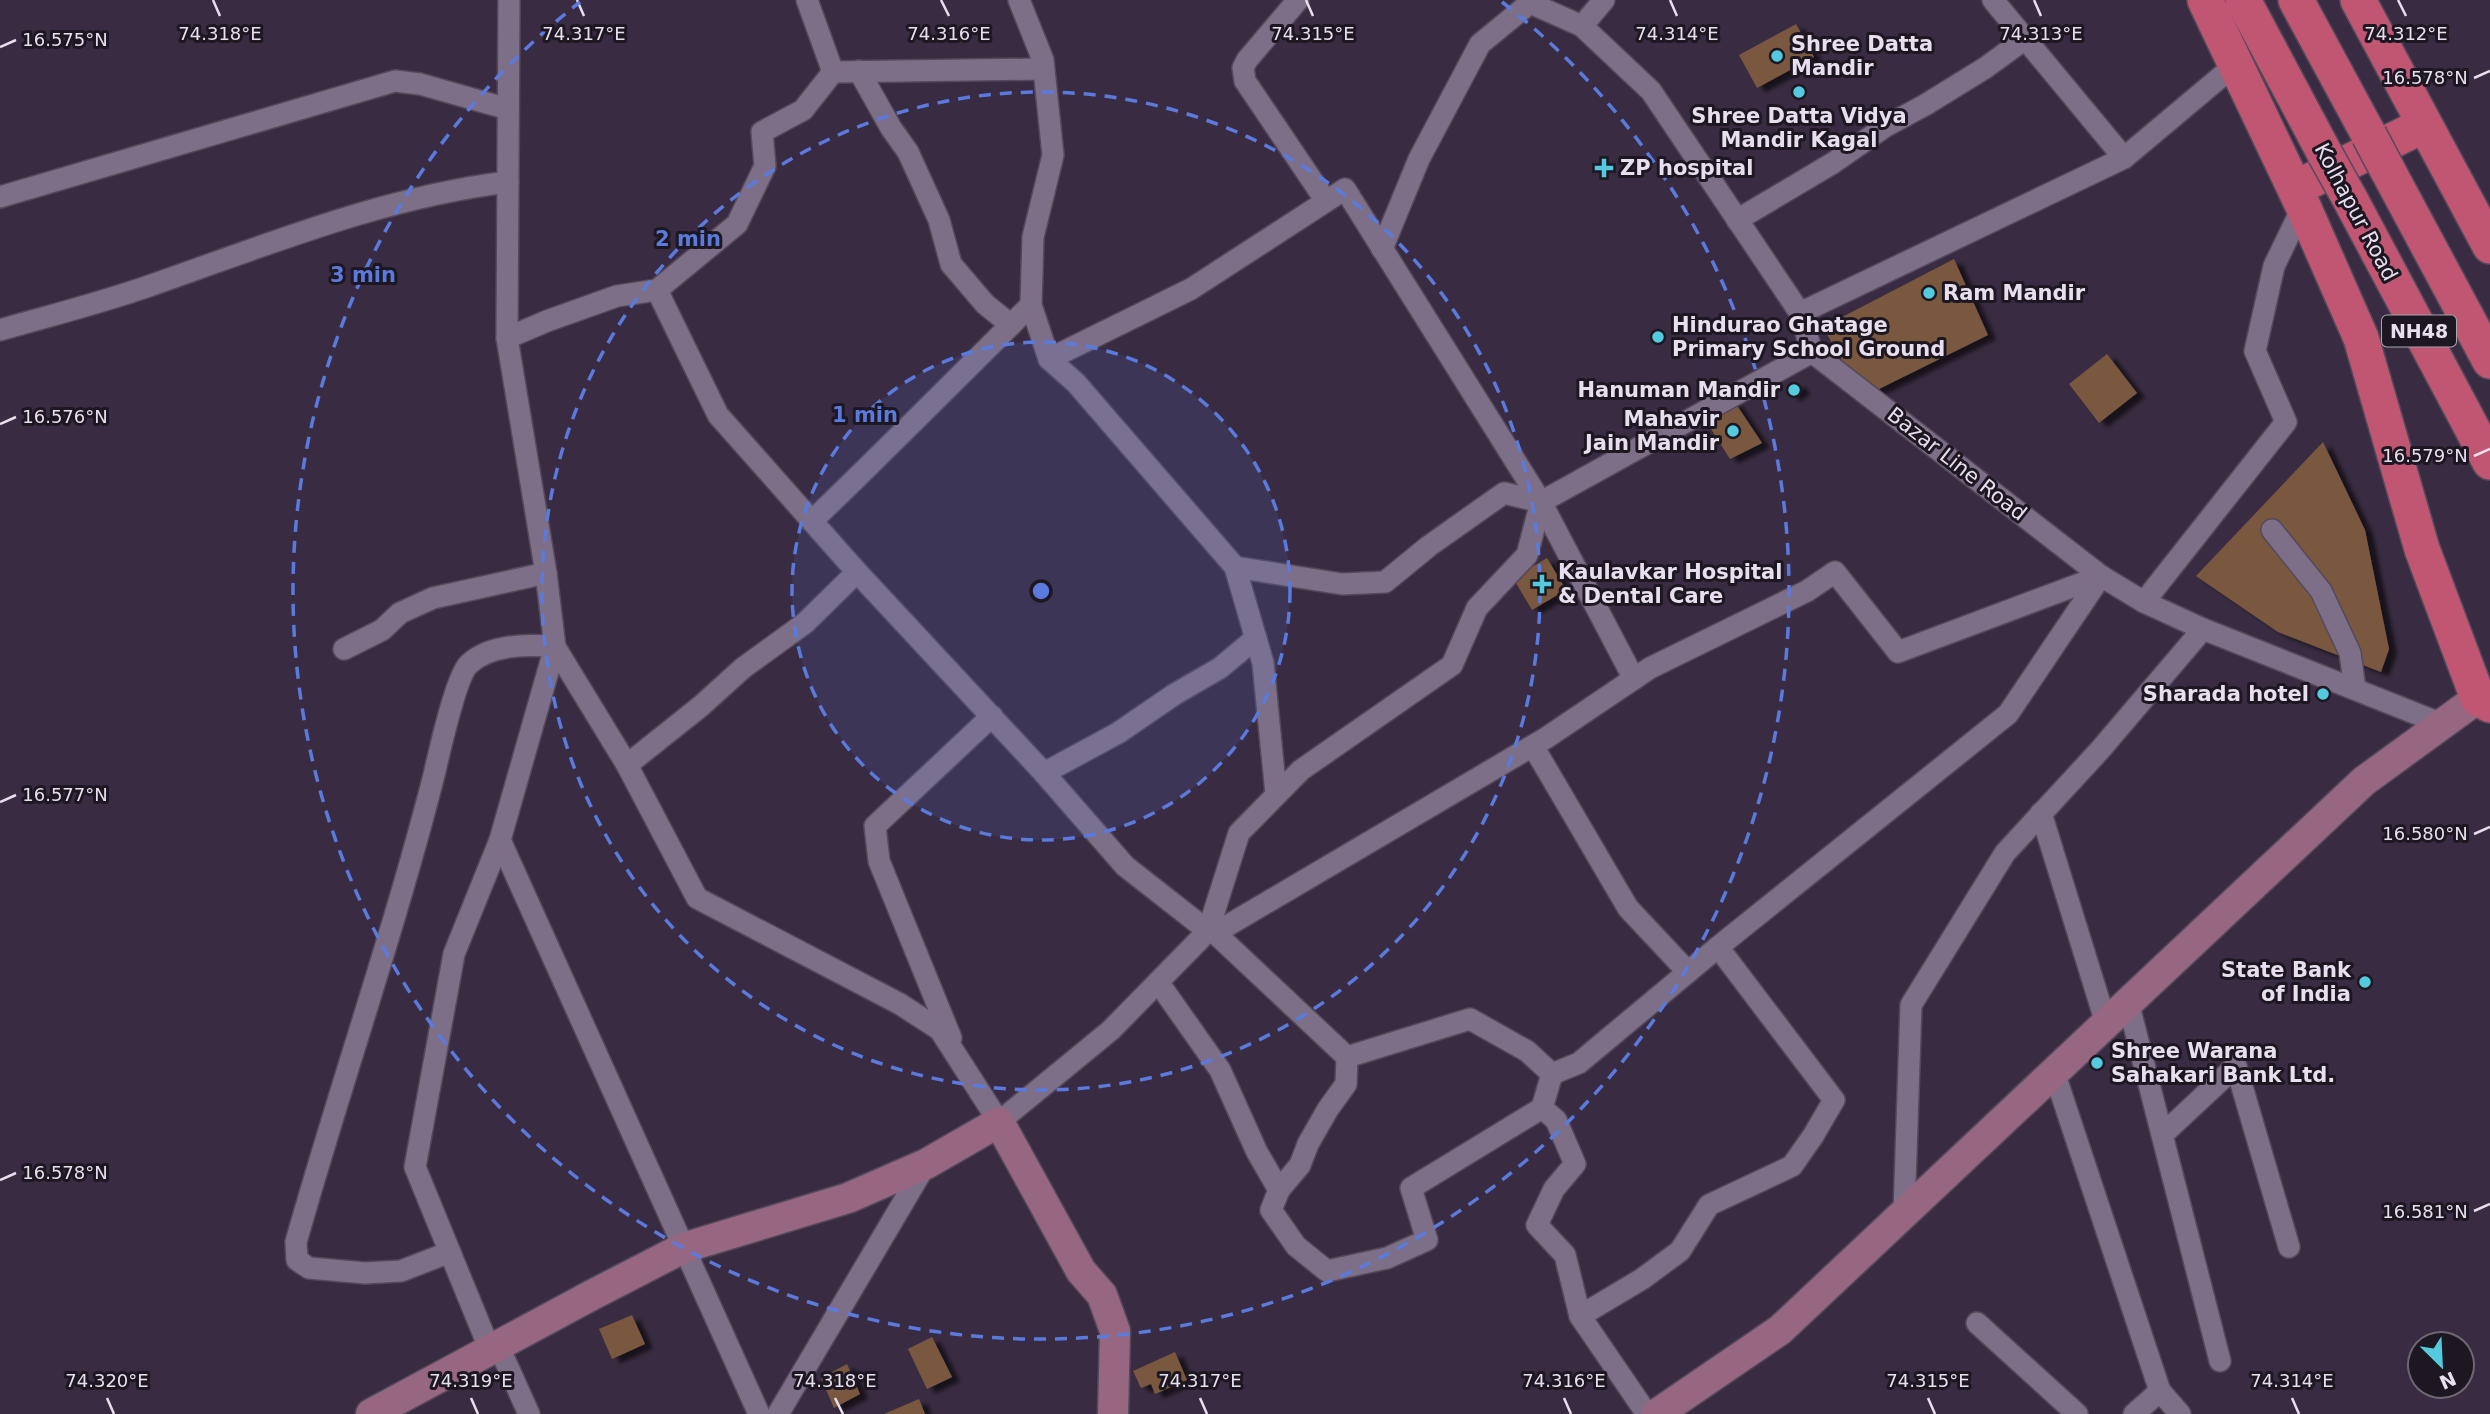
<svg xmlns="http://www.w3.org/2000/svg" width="2490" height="1414" viewBox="0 0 2490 1414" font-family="'DejaVu Sans',sans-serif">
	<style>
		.building { fill: #7a5840; filter: url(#shadow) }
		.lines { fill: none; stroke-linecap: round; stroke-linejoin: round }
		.minor-casing { stroke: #54495b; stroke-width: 24 }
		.secondary-casing { stroke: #54495b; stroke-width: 33 }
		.trunk-casing { stroke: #54495b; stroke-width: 38 }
		.minor { stroke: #7e6f88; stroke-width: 21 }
		.secondary { stroke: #976680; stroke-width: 30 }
		.trunk { stroke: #c05672; stroke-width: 35 }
		.trunk-bridge-casing { stroke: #54495b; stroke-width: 38; stroke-linecap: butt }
		.trunk-bridge { stroke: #c05672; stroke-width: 35 }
		.ticks { fill: none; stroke: #e7dfed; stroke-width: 2.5 }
		.ring { fill: none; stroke: #5a7ade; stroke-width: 3.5; stroke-dasharray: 12 9 }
		.poi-dot { fill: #54cade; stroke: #1d1721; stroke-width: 2.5 }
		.labels { text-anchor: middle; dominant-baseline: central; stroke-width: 6; stroke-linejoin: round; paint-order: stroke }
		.shield { fill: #1d1721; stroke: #aaa3b0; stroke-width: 2 }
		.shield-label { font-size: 19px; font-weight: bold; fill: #e7dfed }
		.poi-label { font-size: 21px; font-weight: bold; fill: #e7dfed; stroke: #1d1721; text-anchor: start }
		.street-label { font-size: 21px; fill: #e7dfed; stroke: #1d1721 }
		.ticks-label { font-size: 18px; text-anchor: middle; fill: #e7dfed; stroke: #1d1721; stroke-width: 6; stroke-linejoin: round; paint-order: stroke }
		.centre { fill: #5a7ade; stroke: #1d1721; stroke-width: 3.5 }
		.ring-label { font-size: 21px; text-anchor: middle; font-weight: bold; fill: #5a7ade; stroke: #1d1721; stroke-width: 6; stroke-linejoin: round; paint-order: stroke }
	</style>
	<defs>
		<filter id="shadow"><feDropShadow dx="8" dy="4.5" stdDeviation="2" flood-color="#0009"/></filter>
	</defs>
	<rect width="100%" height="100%" fill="#392c42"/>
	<g class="building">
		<path d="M1796,24l18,33 -57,31 -18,-33z"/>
		<path d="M1954,259l34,76 -117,58 -17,-11 -31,-55z"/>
		<path d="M2107,354l30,39 -38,30 -30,-39z"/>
		<path d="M1797,382l5,8 -10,7 -6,-7z"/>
		<path d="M1734,401l28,42 -32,16 -26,-41z"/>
		<path d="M2323,442l42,88 24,119 -8,23 -103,-40 -82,-56z"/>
		<path d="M1547,558l19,32 -34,20 -19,-32z"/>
		<path d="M632,1315l13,29 -33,15 -13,-30z"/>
		<path d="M932,1337l20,40 -25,12 -19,-40z"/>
		<path d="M1175,1352l12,28 -32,14 -4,-10 -10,4 -8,-17z"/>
		<path d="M847,1364l13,30 -26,14 -13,-30z"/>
		<path d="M919,1399l6,15h-41z"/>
	</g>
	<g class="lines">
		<defs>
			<g id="minor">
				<path d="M807,0l26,72 210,-3"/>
				<path d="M1019,0l24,60 10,95 -20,82 -2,68 18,54"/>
				<path d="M1298,0l-51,60 -4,8 2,13 81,120"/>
				<path d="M1993,0l131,158"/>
				<path d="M1582,26l22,-26"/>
				<path d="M859,71l32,57 17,24 31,68 12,44 34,40 26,21"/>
				<path d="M833,72l-30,38 -41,22 3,34 -28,58 -80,66 61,125 139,157 187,201"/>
				<path d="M0,197l395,-116 25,3 88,25"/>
				<path d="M2303,206l-29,60 -19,85 31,71 -142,180 59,27 239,95"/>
				<path d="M1737,220l96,-57 53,-37 39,-21 60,-37 40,-29"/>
				<path d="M1382,249l37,-90 61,-115 50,-41 52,23 69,65 149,222"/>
				<path d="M0,330c49,-14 100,-27 149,-44 118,-41 234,-89 359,-104"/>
				<path d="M507,338l40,-17 70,-25 40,-6"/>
				<path d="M1812,352l-12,-39 324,-155 112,-94"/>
				<path d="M1812,352l289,224 43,26"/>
				<path d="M812,521c74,-71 146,-144 219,-216"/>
				<path d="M2272,530l49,61 29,62 5,36"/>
				<path d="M1235,567l107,17 43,-2 44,-36 75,-53 37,9 -196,-313 -154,100 -142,70 27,24 159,184 28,96 13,131"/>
				<path d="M344,649l38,-19 18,-17 33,-15 113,-25"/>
				<path d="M1634,679l-93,-177 271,-150"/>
				<path d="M1533,746l95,162 60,64"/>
				<path d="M627,765l74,-59 42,-38 62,-45 52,-51"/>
				<path d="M2041,813l65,210"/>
				<path d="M500,840l259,574"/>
				<path d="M1208,931l-83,-65 -81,-93 74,-40 57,-39 45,-26 36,-30"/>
				<path d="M1718,947l-139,116 -27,11 -25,-23 -57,-32 -123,38 -132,-124 331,-195 104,-70 157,-77 28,-19 63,80 203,-76"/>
				<path d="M1158,982l62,88 37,82 22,38 -8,20 25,36 31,25 60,-13 40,-18 -16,-52 131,-80"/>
				<path d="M2128,1002l92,359"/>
				<path d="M951,1038l-72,-177 -4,-35 117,-110"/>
				<path d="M2054,1072l106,319 20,23"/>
				<path d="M1552,1074l-10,34 14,12 19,44 -21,25 -17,36 28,30 15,61"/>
				<path d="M2162,1135l74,-69 53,181"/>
				<path d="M1279,1190l21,-25 8,-21 20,-35 18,-25 1,-27"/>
				<path d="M1904,1213l7,-208 94,-152 95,-103 103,-121"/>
				<path d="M450,1252l-49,19 -36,2 -56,-5 -12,-8 -1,-18c44,-156 98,-310 138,-467 5,-21 22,-99 35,-111 22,-20 58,-20 86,-17l72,118 70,133 203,106 40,26 59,92 112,-92 97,-99 31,-98 62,-63 151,-105 25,-57 50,-53 14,-53"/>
				<path d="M1977,1323l100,91"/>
				<path d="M498,1345l31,69"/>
				<path d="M490,1350l-75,-183 39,-213 46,-114 55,-193 -9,-74 -39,-235 2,-338"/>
				<path d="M778,1414l148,-250"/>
				<path d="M1647,1414l-67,-98 62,-37 38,-28 29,-46 83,-39 21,-30 21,-36 -116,-153 290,-233 93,-138"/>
				<path d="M2134,1414l26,-23"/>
			</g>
			<g id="secondary">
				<path d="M371,1414l221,-119 91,-47 165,-50 78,-34 73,-42 82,149 21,24 13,36 -2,83"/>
				<path d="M1657,1414l123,-84 584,-549 114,-83"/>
			</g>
			<g id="trunk">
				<path d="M2205,0l98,206 58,132 61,211 56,149 12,7"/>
				<path d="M2243,0l82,154"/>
				<path d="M2296,0l73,135"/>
				<path d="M2358,0l132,246"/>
				<path d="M2387,169l103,192"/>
				<path d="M2308,182l116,-57"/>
				<path d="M2350,199l140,263"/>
			</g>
		</defs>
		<use href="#minor" class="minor-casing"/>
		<use href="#secondary" class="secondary-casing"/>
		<use href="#trunk" class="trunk-casing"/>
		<use href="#minor" class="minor"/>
		<use href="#secondary" class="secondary"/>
		<use href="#trunk" class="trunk"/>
		<defs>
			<g id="trunk-bridge">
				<path d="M2369,135l18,34"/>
				<path d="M2325,154l25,45"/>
			</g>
		</defs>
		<use href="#trunk-bridge" class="trunk-bridge-casing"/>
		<use href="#trunk-bridge" class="trunk-bridge"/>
	</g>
	<path class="ticks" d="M213,0l7,16M577,0l7,16M941,0l8,16M1306,0l7,16M1670,0l7,16M2034,0l7,16M2398,0l8,16M0,47l16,-7M2474,78l16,-7M0,424l16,-7M2474,456l16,-7M0,802l16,-7M2474,834l16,-7M0,1180l16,-7M2474,1211l16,-7M107,1398l7,16M471,1398l7,16M835,1398l8,16M1200,1398l7,16M1564,1398l7,16M1928,1398l7,16M2292,1398l7,16"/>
	<circle cx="1041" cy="591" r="249" fill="#5a7ade" fill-opacity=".12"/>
	<g class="ring">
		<circle cx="1041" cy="591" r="249"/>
		<circle cx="1041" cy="591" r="499"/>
		<path d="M1502 2A748 748 0 1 1 580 2"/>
	</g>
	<g class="poi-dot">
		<circle cx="1777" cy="56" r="7"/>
		<circle cx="1799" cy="92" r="7"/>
		<path d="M1600.5 157.5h7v7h7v7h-7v7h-7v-7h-7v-7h7z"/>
		<circle cx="1929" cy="293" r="7"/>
		<circle cx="1658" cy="337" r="7"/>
		<circle cx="1794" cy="390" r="7"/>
		<circle cx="1733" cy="431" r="7"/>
		<path d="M1538.5 573.5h7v7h7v7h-7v7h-7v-7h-7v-7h7z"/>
		<circle cx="2323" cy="694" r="7"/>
		<circle cx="2365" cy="982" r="7"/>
		<circle cx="2097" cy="1063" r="7"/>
	</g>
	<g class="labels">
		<rect class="shield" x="2382" y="315.5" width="74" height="31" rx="5"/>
		<g class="shield-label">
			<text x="2419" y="331">NH48</text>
		</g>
		<g class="poi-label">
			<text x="1791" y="44">Shree Datta<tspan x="1791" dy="24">Mandir</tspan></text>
			<text x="1799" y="116" text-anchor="middle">Shree Datta Vidya<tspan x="1799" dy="24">Mandir Kagal</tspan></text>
			<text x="1620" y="168">ZP hospital</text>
			<text x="1943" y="293">Ram Mandir</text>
			<text x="1672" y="325">Hindurao Ghatage<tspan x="1672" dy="24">Primary School Ground</tspan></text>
			<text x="1780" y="390" text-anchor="end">Hanuman Mandir</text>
			<text x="1719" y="419" text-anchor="end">Mahavir<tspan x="1719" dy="24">Jain Mandir</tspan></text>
			<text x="1558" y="572">Kaulavkar Hospital<tspan x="1558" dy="24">&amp; Dental Care</tspan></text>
			<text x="2309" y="694" text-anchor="end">Sharada hotel</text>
			<text x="2351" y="970" text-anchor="end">State Bank<tspan x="2351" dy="24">of India</tspan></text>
			<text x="2111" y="1051">Shree Warana<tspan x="2111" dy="24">Sahakari Bank Ltd.</tspan></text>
		</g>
		<g class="street-label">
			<text transform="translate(2356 212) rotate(62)">Kolhapur Road</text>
			<text transform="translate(1957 464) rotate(38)">Bazar Line Road</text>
		</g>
	</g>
	<g class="ticks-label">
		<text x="220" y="40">74.318°E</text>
		<text x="584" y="40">74.317°E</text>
		<text x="949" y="40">74.316°E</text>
		<text x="1313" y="40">74.315°E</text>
		<text x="1677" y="40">74.314°E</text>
		<text x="2041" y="40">74.313°E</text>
		<text x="2406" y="40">74.312°E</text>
		<text x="65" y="46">16.575°N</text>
		<text x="2425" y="84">16.578°N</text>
		<text x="65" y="423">16.576°N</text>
		<text x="2425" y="462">16.579°N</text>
		<text x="65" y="801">16.577°N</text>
		<text x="2425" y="840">16.580°N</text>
		<text x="65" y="1179">16.578°N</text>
		<text x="2425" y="1218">16.581°N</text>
		<text x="107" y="1387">74.320°E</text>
		<text x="471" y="1387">74.319°E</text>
		<text x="835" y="1387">74.318°E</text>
		<text x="1200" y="1387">74.317°E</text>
		<text x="1564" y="1387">74.316°E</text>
		<text x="1928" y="1387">74.315°E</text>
		<text x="2292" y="1387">74.314°E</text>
	</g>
	<circle cx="1041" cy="591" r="10" class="centre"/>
	<g class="ring-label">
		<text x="688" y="246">2 min</text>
		<text x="363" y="282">3 min</text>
		<text x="865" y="422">1 min</text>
	</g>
	<g transform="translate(2441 1365) rotate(156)"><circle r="33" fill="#1d1721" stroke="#6e6773" stroke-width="2"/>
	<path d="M0-5L12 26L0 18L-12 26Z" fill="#54cade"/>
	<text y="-10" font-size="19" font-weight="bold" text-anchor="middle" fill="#e7dfed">N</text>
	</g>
</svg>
